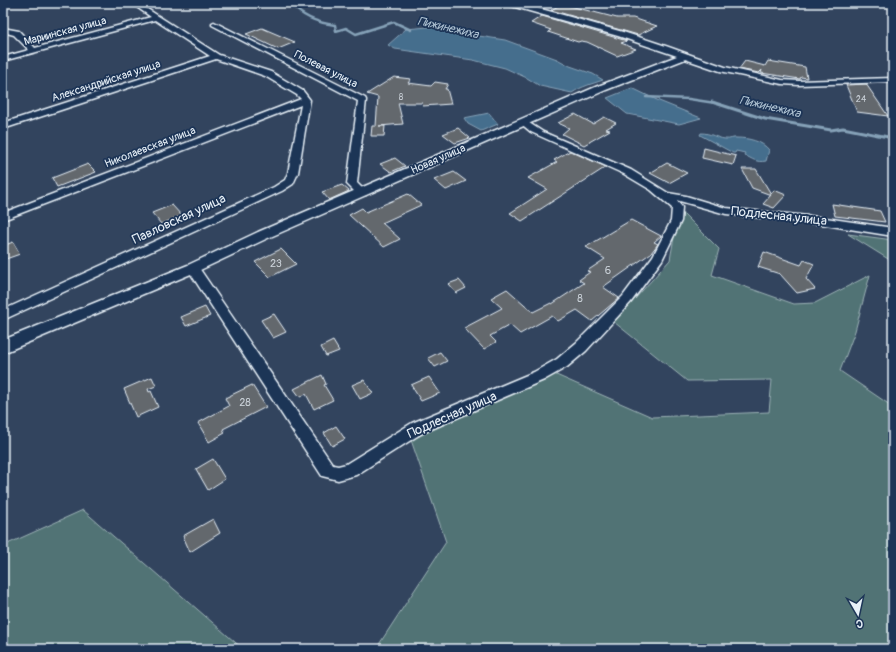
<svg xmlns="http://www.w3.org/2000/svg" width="896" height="652" viewBox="0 0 896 652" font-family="Pangolin,sans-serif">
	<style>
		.green { fill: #517374; stroke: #9cb2b6 }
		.water { fill: #456e8d; stroke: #86a2b8 }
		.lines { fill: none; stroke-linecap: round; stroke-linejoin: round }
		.stream-far1 { stroke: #86a2b8; stroke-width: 2.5 }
		.stream { stroke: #86a2b8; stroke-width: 3 }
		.building { fill: #63676d; stroke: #e8f1f8 }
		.minor-casing { stroke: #e8f1f8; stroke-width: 3 }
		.tertiary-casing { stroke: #e8f1f8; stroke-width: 3 }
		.minor { fill: #1d3557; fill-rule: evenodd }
		.tertiary { fill: #1d3557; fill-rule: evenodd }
		.labels { text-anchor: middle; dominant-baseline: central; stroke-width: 3.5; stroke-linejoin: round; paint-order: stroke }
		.far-number-label { font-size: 9px; fill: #c7ced5 }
		.far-street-label { font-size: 11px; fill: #e8f1f8; stroke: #1d3557 }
		.number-label { font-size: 11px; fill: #c7ced5 }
		.far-water-label { font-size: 12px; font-style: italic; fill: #afc3d3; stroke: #1d3557 }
		.street-label { font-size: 13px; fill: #e8f1f8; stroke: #1d3557 }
	</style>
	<rect width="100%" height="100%" fill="#32445e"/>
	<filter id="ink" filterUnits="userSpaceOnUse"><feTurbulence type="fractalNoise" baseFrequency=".025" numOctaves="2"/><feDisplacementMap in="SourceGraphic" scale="8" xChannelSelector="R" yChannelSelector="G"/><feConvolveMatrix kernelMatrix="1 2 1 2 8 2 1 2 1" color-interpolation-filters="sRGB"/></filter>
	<g filter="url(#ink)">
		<g class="green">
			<path d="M679,209l40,40 -7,26 82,29 21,-1 55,-28 -15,56 -15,40 53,36v242h-517l70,-107 -35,-102 143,-66 98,43 117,-5 3,-32 -85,1 -73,-59 56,-62z"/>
			<path d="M848,234l45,6v22z"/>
			<path d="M83,510l160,139h-240v-103z"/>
		</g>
		<g class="water">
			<path d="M439,26l7,5 59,9 52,19 13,7 23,8 10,6c-11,4 -21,6 -31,13l-32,-7 -13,-8 -22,-10 -32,-8 -78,-11 -7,-4 18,-16z"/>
			<path d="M632,88l27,13 42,17 -22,6 -52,-10 -20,-16z"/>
			<path d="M489,113l9,11 -17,7 -13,-7 -4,-6z"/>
			<path d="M701,133c10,0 15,5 24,6 5,1 8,-2 12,-1 11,0 25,3 32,12l-3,11c-10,2 -13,-2 -22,-6l1,-2 -9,-2 -1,2h-2l-33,-18z"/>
		</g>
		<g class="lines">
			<g class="stream-far1">
				<path d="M290,3c12,14 27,20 45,22l1,6 10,-3 10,6 38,-12 17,8"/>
				<path d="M646,97l43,2 26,4"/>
			</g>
			<path class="stream" d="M712,102l53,17 66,11 12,-2 50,10"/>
		</g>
		<g class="building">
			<path d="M562,4l55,14h16l24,8 -19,9 -87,-25z"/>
			<path d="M542,16l85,25 -6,2 15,6 -19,7 -30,-14 -6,-1 -3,1 -30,-10 3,-2 -20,-7z"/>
			<path d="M262,28l33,14 -17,7 -32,-15z"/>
			<path d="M745,61l20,5 3,-5 37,6 2,11 -6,-1 -1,2 -39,-6 1,-3 -3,3 -20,-4z"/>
			<path d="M394,77l17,2 -3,4 23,3 4,-4 13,2 -3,5h2l4,15 -28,2 -1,-3h-24l5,21 -24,2h6l-1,10h-13l1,-10h4l2,-29 -11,-3z"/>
			<path d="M866,84l22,32 -31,-4 -11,-27z"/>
			<path d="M575,114l18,10 11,-7 12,6 -10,6 4,1 -26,15 -22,-11 7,-6 -11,-5z"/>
			<path d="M458,128l12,10 -15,5 -12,-9z"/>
			<path d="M704,148l32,8 -3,9 -31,-7z"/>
			<path d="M570,151l36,16 -84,54 -12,-8 37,-24 -19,-11 29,-16 -3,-2z"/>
			<path d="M395,158l10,8 -14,6 -11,-8z"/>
			<path d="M667,163l20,10 -18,10 -19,-10z"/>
			<path d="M88,164l8,8 -39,15 -5,-9z"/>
			<path d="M742,169h14l15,25 3,-4 12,5 -12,13 -11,-4 8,-9 -19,-7z"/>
			<path d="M454,172l12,9 -20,9 -12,-10z"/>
			<path d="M342,185l7,6 -20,9 -7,-8z"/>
			<path d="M408,194l13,11 -39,18 18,16 -16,8 -35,-32 13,-7 4,4z"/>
			<path d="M832,204l48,7 5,11 -50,-6z"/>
			<path d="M172,205l10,11 -21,8 -9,-11z"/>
			<path d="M631,220l30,16 -7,6 4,2 -7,9 -48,34 16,11 -27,23 -15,-11 -19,11 -6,-5 -32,18 -10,-9 -20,11 6,6 -12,7 -20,-21 38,-20 -11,-10 16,-9 26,23 18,-9 1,1 32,-21 -5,-3 11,-8 -3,-1 18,-12 -19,-12z"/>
			<path d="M13,242l7,12 -17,6v-14z"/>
			<path d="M281,249l15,15 -26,13 -15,-15z"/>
			<path d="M764,252l37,13 3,-5 10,4 -8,15 9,10 -18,4 -17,-19 -22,-7z"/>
			<path d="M459,280l7,8 -10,5 -8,-9z"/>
			<path d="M205,307l5,9 -24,10 -5,-9z"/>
			<path d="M274,314l12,18 -13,6 -12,-18z"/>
			<path d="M333,341l6,10 -13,5 -5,-9z"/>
			<path d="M440,352l7,9 -12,6 -7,-9z"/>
			<path d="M322,375l4,9 -2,1 9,15 -19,9 -8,-15 -6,3 -6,-8z"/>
			<path d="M152,377l4,9 -8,3 1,3 2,-1 7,16 -22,10 -12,-28z"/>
			<path d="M429,377l11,16 -19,8 -10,-16z"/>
			<path d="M364,380l9,13 -13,6 -8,-14z"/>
			<path d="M252,385l14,22 -43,22 2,4 -16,9 -11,-19 31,-17 -4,-8z"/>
			<path d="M336,426l9,13 -13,7 -8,-13z"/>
			<path d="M213,459l12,20 -17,11 -12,-21z"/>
			<path d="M213,519l7,14 -30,19 -7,-16z"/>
		</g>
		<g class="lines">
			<defs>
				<g id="minor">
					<path d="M131,3h7l81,52 52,17 32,19 7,9 -12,73 -5,11 -11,7 -279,129v-10l271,-123 11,-7 3,-7 13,-68 -298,115v-7l298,-114 -4,-4 -32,-19 -49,-17 -213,70v-6l207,-67 -55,-36 -152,41v-4l26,-7 -15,-15 -11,-3v-4l16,3 16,17 116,-31z"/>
					<path d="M214,22l151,76 1,2 -9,83 10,10 -1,2h-8l-11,-11 11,-83 -146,-76v-2z"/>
					<path d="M682,54h6l37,13 57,13 17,1 94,-3v4l-94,3 -17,-1 -62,-13 -38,-13z"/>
					<path d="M523,119l20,13 88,38 37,23 18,3 40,12 93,9 74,11v8l-74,-12 -93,-10 -50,-14 6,7 -1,14 -19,39 -31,42 -45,49 -19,16 -23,13 -122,53 -66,42 -18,5 -16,-4 -135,-208 2,-3h8l136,200 5,1 8,-2 66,-41 122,-51 23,-13 19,-16 47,-47 30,-40 18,-35 1,-13 -21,-18 -27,-16 -93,-42 -12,-10z"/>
				</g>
				<path id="tertiary" d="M507,3h13c56,16 113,30 168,51l2,2 -2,2 -82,32 -338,148 -70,33 -195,82v-13l185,-75 70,-33 340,-146 79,-30 -59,-20 -110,-31z"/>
			</defs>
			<use href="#minor" class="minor-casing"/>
			<use href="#tertiary" class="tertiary-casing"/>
			<use href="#minor" class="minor"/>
			<use href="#tertiary" class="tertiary"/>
		</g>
	</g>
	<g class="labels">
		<g class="far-number-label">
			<text x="401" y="97">8</text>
			<text x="861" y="99">24</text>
		</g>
		<g class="far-street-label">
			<text transform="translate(65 31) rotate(-15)">Мариинская улица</text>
			<text transform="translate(326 69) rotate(27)">Полевая улица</text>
			<text transform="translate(106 81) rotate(-18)">Александрийская улица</text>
			<text transform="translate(150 147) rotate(-21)">Николаевская улица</text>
			<text transform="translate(438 159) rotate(-24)">Новая улица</text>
		</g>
		<g class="number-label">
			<text x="276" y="263">23</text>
			<text x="608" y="270">6</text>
			<text x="580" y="298">8</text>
			<text x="245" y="402">28</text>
		</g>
		<g class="far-water-label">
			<text transform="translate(448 28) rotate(13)">Пижинежиха</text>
			<text transform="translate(770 107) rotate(13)">Пижинежиха</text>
		</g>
		<g class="street-label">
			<text transform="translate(779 216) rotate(6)">Подлесная улица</text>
			<text transform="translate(179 219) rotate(-25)">Павловская улица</text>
			<text transform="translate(452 415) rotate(-24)">Подлесная улица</text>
		</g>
	</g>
	<rect width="896" height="652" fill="none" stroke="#1d3557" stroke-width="16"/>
	<rect x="8" y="8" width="880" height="636" fill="none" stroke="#e8f1f8" stroke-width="1.5" filter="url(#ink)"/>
	<g transform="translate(858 614) rotate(171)" stroke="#1d3557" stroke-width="3" paint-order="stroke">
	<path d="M0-3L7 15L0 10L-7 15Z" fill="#e8f1f8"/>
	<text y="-6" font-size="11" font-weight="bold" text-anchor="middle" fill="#e8f1f8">С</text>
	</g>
</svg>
